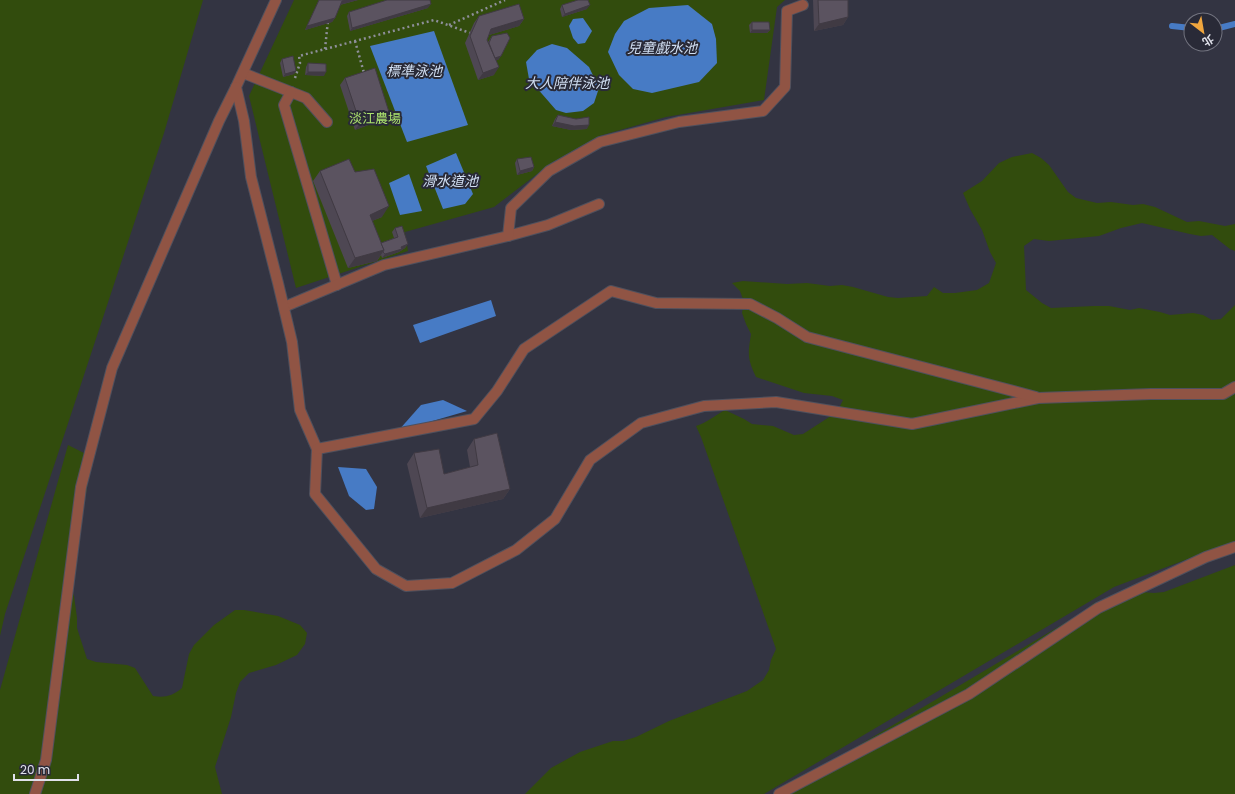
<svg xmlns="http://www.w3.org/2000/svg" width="1235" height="794" viewBox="0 0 1235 794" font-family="Poppins,'Noto Sans TC',sans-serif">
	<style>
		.green { fill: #324c0d }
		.water { fill: #477bc5 }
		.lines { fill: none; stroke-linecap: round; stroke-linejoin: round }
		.stream { stroke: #477bc5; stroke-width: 6 }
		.service-casing { stroke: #4f505d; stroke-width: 12 }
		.minor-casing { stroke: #4f505d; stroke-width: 12 }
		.path { stroke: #8e8f9a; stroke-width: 2.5; stroke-dasharray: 2 3; stroke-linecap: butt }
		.service { stroke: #905444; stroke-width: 10 }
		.minor { stroke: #905444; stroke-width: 10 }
		.wall { fill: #4e4753 }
		.shaded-wall { fill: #403a43 }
		.building { fill: #5b5360; stroke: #403a43 }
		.labels { text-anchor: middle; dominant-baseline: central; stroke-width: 4; stroke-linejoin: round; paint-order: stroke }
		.park-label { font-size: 13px; fill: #abe16d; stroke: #292a37 }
		.water-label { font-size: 14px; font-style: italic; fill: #d1dff3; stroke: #292a37 }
	</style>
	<rect width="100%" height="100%" fill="#333442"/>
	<g class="green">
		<path d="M0,0h203l-39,133 -159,481 -5,22z"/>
		<path d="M294,0h491l-8,7 -13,93 -98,17 -67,19 -46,26 -59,45 -89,25 3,19 -112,37 -47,-192z"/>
		<path d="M1032,153l9,5 8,7 19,27 8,6 21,5 14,-1 22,3 10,-1 12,3 32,15 12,-1 26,5 10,-2v27l-5,-2 -18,-14 -11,1 -11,-2 -48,-11 -21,5 -22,8 -50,5 -15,-2 -10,7 2,44 16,13 9,5 43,-2h15l21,4 9,-2 21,4 10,3 23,-2 10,2 9,5 9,-1 14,-14v236l-121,46 -350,207h-239l26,-26 29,-16 33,-11h10l13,-4 33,-16 78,-30 16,-11 6,-10 2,-10 5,-11 -75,-212 -5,-11c12,-4 18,-10 29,-16l19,9 8,5 21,2 21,9 9,-1 34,-22 6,-12 -11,-4 -28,-3 -48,-16c-9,-19 -8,-23 -5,-43l-5,-10 -4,-11 2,-11 -4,-11 -8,-8 11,-2 44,3 20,-1 23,3 12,-1 11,2 35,10 10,1 29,-2 7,-9 9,6h12l22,-3 12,-7 7,-20 -6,-11 -8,-22 -12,-21 -7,-16 19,-12 17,-18 13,-6z"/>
		<path d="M68,445l18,9 5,8 -5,32 -4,10 -15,72 7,20 3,22v10l10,31 9,3 31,3 8,3 18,28c12,2 19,0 29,-8l7,-34 5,-9 20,-20 21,-15h9l34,6 22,9 7,8 -2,11 -8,11 -21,10 -27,8 -9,9 -4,11 -5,24 -16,50 7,27h-222v-104z"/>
		<path d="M1235,565v229h-458l308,-183 9,-8 12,-1 35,-10 13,1 10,-1z"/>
	</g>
	<g class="water">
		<path d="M688,5l24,19 4,15 1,24 -18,19 -47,11 -19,-4 -14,-14 -11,-23 7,-18 9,-13 25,-13z"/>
		<path d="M583,18l9,13 -7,12 -7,1 -5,-6 -4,-12 4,-7z"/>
		<path d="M434,31l34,94 -61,17 -37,-96z"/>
		<path d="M552,44l15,4 22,19 10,21 -5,15 -11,8 -17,2 -10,-3 -27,-31 -3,-17 11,-12z"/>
		<path d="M456,153l17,41 -8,10 -22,5 -17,-43z"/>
		<path d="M409,174l13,37 -22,4 -11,-32z"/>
		<path d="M491,300l5,16 -76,27 -7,-18z"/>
		<path d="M443,400l24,11 -69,20 23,-26z"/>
		<path d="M338,467l28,2 11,18 -3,22 -8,1 -17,-14z"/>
	</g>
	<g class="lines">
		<g class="stream">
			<path d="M1172,26l19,2"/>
			<path d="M1215,29l20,-5"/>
		</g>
		<defs>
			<g id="service">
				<path d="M243,73l63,25 21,24"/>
				<path d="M291,92l-7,13 53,180"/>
				<path d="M508,236l40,-11 51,-21"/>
				<path d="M284,307l100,-42 124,-29 3,-28 38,-37 51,-29 79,-20 84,-11 22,-24 2,-76 16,-6"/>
			</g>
			<g id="minor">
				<path d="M276,0l-40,87 8,34 7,56 27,106 14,59 8,68 17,39 -2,45 61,75 30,17 46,-3 64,-33 39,-31 35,-59 51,-37 63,-17 72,-4 136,22 126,-26 113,-4h72l12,-7"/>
				<path d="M317,449l157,-30 23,-28 27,-42 87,-58 45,12 94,1 27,14 30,19 229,60"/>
				<path d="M35,794l11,-34 35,-273 31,-119 107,-247 17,-34"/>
				<path d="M779,794l190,-100 129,-86 108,-51 29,-10"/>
			</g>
		</defs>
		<use href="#service" class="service-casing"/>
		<use href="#minor" class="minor-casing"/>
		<g class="path">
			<path d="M449,25l56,-25"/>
			<path d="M355,41l9,32"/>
			<path d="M325,49l3,-29"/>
			<path d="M295,78l5,-15 -1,-7 135,-36 36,13"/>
		</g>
		<use href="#service" class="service"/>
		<use href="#minor" class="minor"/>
	</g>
	<g class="wall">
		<path d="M319,0h39l-18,5 -5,13 -3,4 -27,8z"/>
		<path d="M813,0h35v17l-5,8 -29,6z"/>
		<path d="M562,5l25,4 -25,8 -2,-8z"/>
		<path d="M428,8l-78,23 -3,-15 2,-4z"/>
		<path d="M479,16l45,3 -5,7 -30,9 -2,5 1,2 4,-6 9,20 -3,4h-2l-2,15 -16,5 -13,-37 9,-20z"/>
		<path d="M752,22l18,8 -3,3h-17l-1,-8z"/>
		<path d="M282,59l14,12 -2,3 -11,3 -3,-14z"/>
		<path d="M308,63l16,13 -19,-1 1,-8z"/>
		<path d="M345,78l44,34 -5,7 -29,11 -15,-45z"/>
		<path d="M558,115l29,14 -16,1 -19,-4 3,-7z"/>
		<path d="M517,159l17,8 -2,4 -15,4 -2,-12z"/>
		<path d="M320,171l35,1 27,45 -10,4 9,22 13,-5 -2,-6 3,-4 13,16 -3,4 -6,4 -17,6 -1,-3 -4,6 -29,7 -35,-87z"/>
		<path d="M474,439l36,50 -7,10 -83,19 -13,-54 7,-11 30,21 26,-7 -3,-17z"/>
	</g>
	<g class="shaded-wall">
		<path d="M347,0h11l-19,5 3,-4z"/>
		<path d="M431,4l-3,4 -78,23 2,-3z"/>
		<path d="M590,5l-3,4 -25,8 3,-3z"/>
		<path d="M848,17l-5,8 -29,6 5,-7z"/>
		<path d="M335,18l-3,4 -27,8 2,-4z"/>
		<path d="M524,19l-5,7 -33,10 5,-7z"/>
		<path d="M752,30h18l-3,3h-17z"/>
		<path d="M501,56l-3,4 -6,1 3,-3z"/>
		<path d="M499,67l-5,8 -16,5 5,-7z"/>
		<path d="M296,71l-2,3 -11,3 2,-3z"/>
		<path d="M308,72h18l-2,4 -19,-1z"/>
		<path d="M389,112l-5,7 -29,11 5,-7z"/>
		<path d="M555,122l34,3 -2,4 -16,1 -19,-4z"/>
		<path d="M534,167l-2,4 -15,4 3,-4z"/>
		<path d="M389,206l-7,11 -20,8 8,-10z"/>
		<path d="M408,244l-3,4 -6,4 -17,6 3,-4z"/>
		<path d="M384,250l-7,11 -29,7 7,-10z"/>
		<path d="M510,489l-7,10 -83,19 7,-10z"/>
	</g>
	<g class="building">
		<path d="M319,0h28l-5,1 -7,17 -28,8z"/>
		<path d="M387,0h43l1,4 -79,24 -3,-16z"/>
		<path d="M578,0h10l2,5 -25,9 -3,-9z"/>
		<path d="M818,0h30v17l-29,7z"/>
		<path d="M519,4l5,15 -33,10 -4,11 12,27 -16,6 -13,-37 9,-20z"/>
		<path d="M752,22h17l1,8h-18z"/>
		<path d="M507,33l3,5 -9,18 -6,2 -6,-15 3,-7z"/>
		<path d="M293,56l3,15 -11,3 -3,-15z"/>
		<path d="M308,63l18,1v8h-18z"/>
		<path d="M375,68l14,44 -29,11 -15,-45z"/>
		<path d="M558,115l18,4 13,-2v8l-15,1 -19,-4z"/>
		<path d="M531,157l3,10 -14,4 -3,-12z"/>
		<path d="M349,159l6,13 19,-3 15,37 -19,9 14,35 -29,8 -35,-87z"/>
		<path d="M402,226l6,18 -7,3 1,2 -17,5 -2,-2 1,-2 -3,-7 17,-6 -3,-9z"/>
		<path d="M497,433l13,56 -83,19 -13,-55 25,-4 5,25 34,-9 -4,-26z"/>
	</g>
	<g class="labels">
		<g class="park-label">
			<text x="375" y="118">淡江農場</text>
		</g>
		<g class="water-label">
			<text x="662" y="48">兒童戲水池</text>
			<text x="414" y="71">標準泳池</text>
			<text x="567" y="83">大人陪伴泳池</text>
			<text x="450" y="181">滑水道池</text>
		</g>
	</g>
	<g transform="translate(1203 32) rotate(149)"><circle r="19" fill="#292a37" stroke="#72737f"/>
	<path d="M0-3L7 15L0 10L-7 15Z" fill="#f0a63e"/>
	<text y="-6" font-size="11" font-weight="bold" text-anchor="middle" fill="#e0e1ea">北</text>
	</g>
	<path d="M14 774v6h64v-6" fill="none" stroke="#e0e1ea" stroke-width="2"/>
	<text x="20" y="774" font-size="12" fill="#e0e1ea" stroke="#292a37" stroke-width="3" paint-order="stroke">20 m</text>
</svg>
